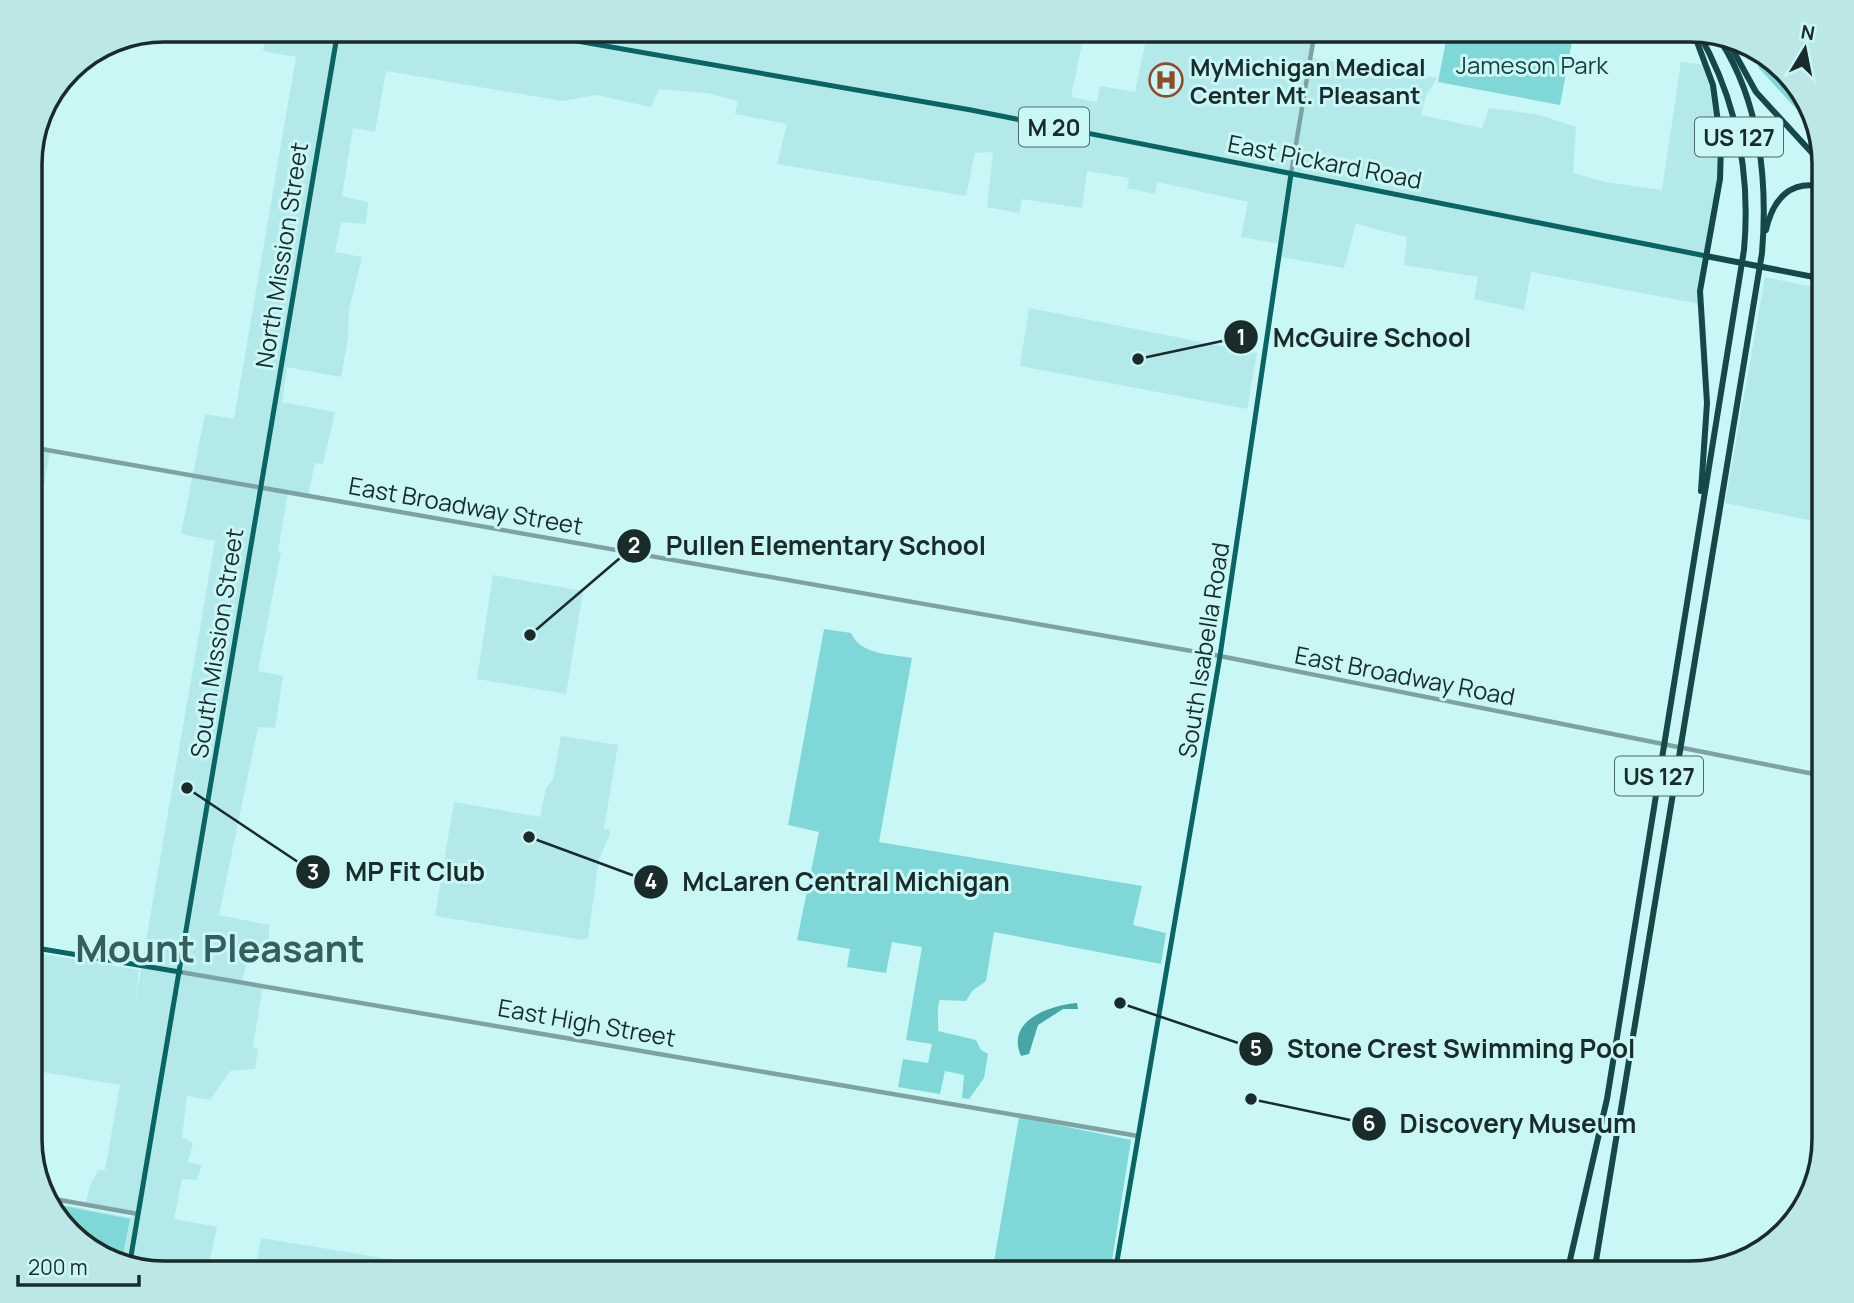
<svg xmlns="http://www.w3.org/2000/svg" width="1854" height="1303" viewBox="0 0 1854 1303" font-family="Manrope,sans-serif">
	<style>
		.built { fill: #b3e9e9 }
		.green { fill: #7fd8d7 }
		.water { fill: #46a5a5 }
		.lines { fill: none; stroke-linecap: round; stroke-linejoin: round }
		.minor { stroke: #7ea2a1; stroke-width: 4.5 }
		.major { stroke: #096464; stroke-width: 5 }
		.highway { stroke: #154848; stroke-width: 6 }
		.labels { text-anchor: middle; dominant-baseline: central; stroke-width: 6; stroke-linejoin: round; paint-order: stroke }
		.shield { fill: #c9f7f6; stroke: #4e6868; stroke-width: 2 }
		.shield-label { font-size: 23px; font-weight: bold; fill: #192b2b }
		.park-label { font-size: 24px; fill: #174242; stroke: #c9f7f6 }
		.poi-label { font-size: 24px; font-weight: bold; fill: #192b2b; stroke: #c9f7f6; text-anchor: start }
		.street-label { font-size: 24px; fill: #192b2b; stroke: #c9f7f6 }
		.town-label { font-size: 38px; font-weight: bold; fill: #345f5e; stroke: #c9f7f6 }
		.rim { fill: none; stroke: #192b2b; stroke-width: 3.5 }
		.leader { fill: none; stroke: #192b2b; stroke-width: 2.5 }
		.callout-dot { fill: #192b2b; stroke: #c9f7f6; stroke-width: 2.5 }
		.mark-label { font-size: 21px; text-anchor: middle; font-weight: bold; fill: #fff }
		.callout-label { font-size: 26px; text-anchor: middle; font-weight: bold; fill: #192b2b; stroke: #c9f7f6; stroke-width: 6; stroke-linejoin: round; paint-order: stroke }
	</style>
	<rect width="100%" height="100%" fill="#c9f7f6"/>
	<g class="built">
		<path d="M267,30h799l16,14 -11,53 26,5 3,-16 35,6 13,-62h167l-4,28 126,20 -11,18 -5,19 61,13 7,-20 51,7 36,12 -3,46 32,9 57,8 19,-128 27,3 13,97 -21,142 -169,-32 -7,38 -50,-11 4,-22 -74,-12 3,-28 -51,-13 -12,44 -64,-11 1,-13 -40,-7 7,-35 -91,-20 -2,12 -28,-6 2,-10 -42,-7 -5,37 -60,-9 -3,14 -32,-6 6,-55 -18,1 -9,43 -189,-32 10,-40 -52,-10 3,-13 -31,-8 -48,-4 -8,18 -55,-12 -34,6 -176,-30 -11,61 -22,-4 -11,68 26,6 -2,22 -25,-2 -6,30 27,5 -13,52 -1,29 -7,39 -54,-10 -5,35 53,10 -12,52 -8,-1 -7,32 -20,-3 -10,59 3,1 -23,119 25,5 -8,52 -17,-1 -39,188 50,10v25h-19l-8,31 21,4 -10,62 5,2 -3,20 -25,2 -20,29 -23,-4 -5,41 11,6 -5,19 14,3 -5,15 -15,-1 -8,40 43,8 -10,44 -33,-4 -2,6h-9l-80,-27 -38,-45 87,17 2,-5 -48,-9 3,-16 9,-18h7l15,-85 -90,-15v-42l13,-74 96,16 -4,34 80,-463 -34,-7 24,-120 29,5 62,-362 -33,-6z"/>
		<path d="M1765,277l59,12v234l-99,-20z"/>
		<path d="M1029,308l228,45 -10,56 -227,-43z"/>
		<path d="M30,447l20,4 -10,59 -10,-1z"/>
		<path d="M493,575l90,16 -17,103 -89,-15z"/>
		<path d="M561,736l57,9 -14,84h5l1,5 -11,25 -11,79 -5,2 -148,-24 19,-114 86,15 6,-29 7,-8z"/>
		<path d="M261,1238l213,35h-219z"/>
	</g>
	<g class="green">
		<path d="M1448,30h89l36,7 -13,68 -122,-23z"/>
		<path d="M1754,51l17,6 39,47 7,28 -58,-64z"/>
		<path d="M824,629l27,4c10,22 39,21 61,25l-33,184 263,44 -9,39 33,8 -5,31 -167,-32 -8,49 -14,10 -6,10 -26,-1c-4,7 -1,22 -2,31l38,9 5,10 7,4 -4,24 -15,21 -7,-1 2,-23 -19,-4 -5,23 -42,-7 5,-28 25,4 4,-19 -26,-4 16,-93 -30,-5 -6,31 -39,-6 3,-18 -53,-9 22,-108 -31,-7z"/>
		<path d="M1019,1117l112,23 -21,133h-118z"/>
		<path d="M48,1203l82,16 -8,40 -39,-13z"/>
	</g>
	<path class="water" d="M1077,1003l1,6h-15l-25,16 -9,29 -8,2c-16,-36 30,-51 56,-53z"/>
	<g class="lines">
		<g class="minor">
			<path d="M1291,174l24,-144"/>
			<path d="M30,447l1190,209 604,120"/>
			<path d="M180,972l958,164"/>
			<path d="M43,1197l95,17"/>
		</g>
		<g class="major">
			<path d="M514,30l457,80 735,146"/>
			<path d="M30,947l150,25"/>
			<path d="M130,1262l208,-1232"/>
			<path d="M1115,1273l105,-617 71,-482"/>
		</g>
		<g class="highway">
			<path d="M1693,31l20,54 8,60 -1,34 -20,112 7,112 -6,88"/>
			<path d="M1729,43l27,49 68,74"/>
			<path d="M1766,230c7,-31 24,-51 58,-43"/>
			<path d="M1706,256l118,23"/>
			<path d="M1567,1273l40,-174 137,-849c7,-78 -7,-150 -46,-218"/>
			<path d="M1594,1273l168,-1020c6,-72 -2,-151 -42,-213"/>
		</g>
	</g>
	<defs>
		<symbol id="hospital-ring" viewBox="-11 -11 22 22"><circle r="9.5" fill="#c9f7f6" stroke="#914927" stroke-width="1.5"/><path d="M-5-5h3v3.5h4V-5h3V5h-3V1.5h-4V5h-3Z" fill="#914927"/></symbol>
	</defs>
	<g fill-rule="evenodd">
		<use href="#hospital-ring" x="1147" y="61" width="38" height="38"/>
	</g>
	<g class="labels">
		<g class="shield">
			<rect x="1019" y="107.5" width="70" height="39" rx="5"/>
			<rect x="1695" y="117.5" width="88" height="39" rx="5"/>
			<rect x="1615" y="756.5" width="88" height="39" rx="5"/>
		</g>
		<g class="shield-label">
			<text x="1054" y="127">M 20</text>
			<text x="1739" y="137">US 127</text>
			<text x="1659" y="776">US 127</text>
		</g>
		<g class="park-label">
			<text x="1532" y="64">Jameson Park</text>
		</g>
		<g class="poi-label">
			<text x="1190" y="66">MyMichigan Medical<tspan x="1190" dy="28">Center Mt. Pleasant</tspan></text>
		</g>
		<g class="street-label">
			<text transform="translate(1325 161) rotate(11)">East Pickard Road</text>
			<text transform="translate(281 255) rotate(-81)">North Mission Street</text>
			<text transform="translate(466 505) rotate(10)">East Broadway Street</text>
			<text transform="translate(216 643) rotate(-81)">South Mission Street</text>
			<text transform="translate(1203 650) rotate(-81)">South Isabella Road</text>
			<text transform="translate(1405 675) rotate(11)">East Broadway Road</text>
			<text transform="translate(587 1022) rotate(10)">East High Street</text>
		</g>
		<g class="town-label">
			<text x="220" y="947">Mount Pleasant</text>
		</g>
	</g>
	<path d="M0 0H1854V1303H0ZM164 42H1690A122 122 0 0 1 1812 164V1139A122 122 0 0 1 1690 1261H164A122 122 0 0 1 42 1139V164A122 122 0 0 1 164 42Z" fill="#bbe7e6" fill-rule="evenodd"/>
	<path class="rim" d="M164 42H1690A122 122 0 0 1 1812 164V1139A122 122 0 0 1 1690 1261H164A122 122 0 0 1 42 1139V164A122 122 0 0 1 164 42Z"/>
	<path class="leader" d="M1138 359L1241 337M530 635L634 546M187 788L313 872M529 837L651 882M1120 1003L1256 1049M1251 1099L1369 1124"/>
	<g class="callout-dot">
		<circle cx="1138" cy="359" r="7"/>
		<circle cx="530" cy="635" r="7"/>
		<circle cx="187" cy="788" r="7"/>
		<circle cx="529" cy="837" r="7"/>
		<circle cx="1120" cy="1003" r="7"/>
		<circle cx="1251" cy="1099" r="7"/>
		<circle cx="1241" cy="337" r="18"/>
		<circle cx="634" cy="546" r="18"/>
		<circle cx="313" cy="872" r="18"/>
		<circle cx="651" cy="882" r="18"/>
		<circle cx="1256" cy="1049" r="18"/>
		<circle cx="1369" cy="1124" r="18"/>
	</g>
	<g class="mark-label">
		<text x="1241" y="345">1</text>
		<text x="634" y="553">2</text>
		<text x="313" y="880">3</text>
		<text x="651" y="889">4</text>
		<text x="1256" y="1056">5</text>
		<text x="1369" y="1131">6</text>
	</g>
	<g class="callout-label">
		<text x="1372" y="347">McGuire School</text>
		<text x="826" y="555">Pullen Elementary School</text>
		<text x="415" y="881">MP Fit Club</text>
		<text x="846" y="891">McLaren Central Michigan</text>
		<text x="1461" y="1058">Stone Crest Swimming Pool</text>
		<text x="1518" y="1133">Discovery Museum</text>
	</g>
	<g transform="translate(1805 49) rotate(10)" stroke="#c9f7f6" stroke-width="5" paint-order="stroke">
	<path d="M0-5L12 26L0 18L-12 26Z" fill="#192b2b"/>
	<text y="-10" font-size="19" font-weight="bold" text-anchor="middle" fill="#192b2b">N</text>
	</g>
	<path d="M18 1275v10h121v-10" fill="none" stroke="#192b2b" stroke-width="3.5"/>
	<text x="28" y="1275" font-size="21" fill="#192b2b" stroke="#c9f7f6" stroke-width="5" paint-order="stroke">200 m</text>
</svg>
